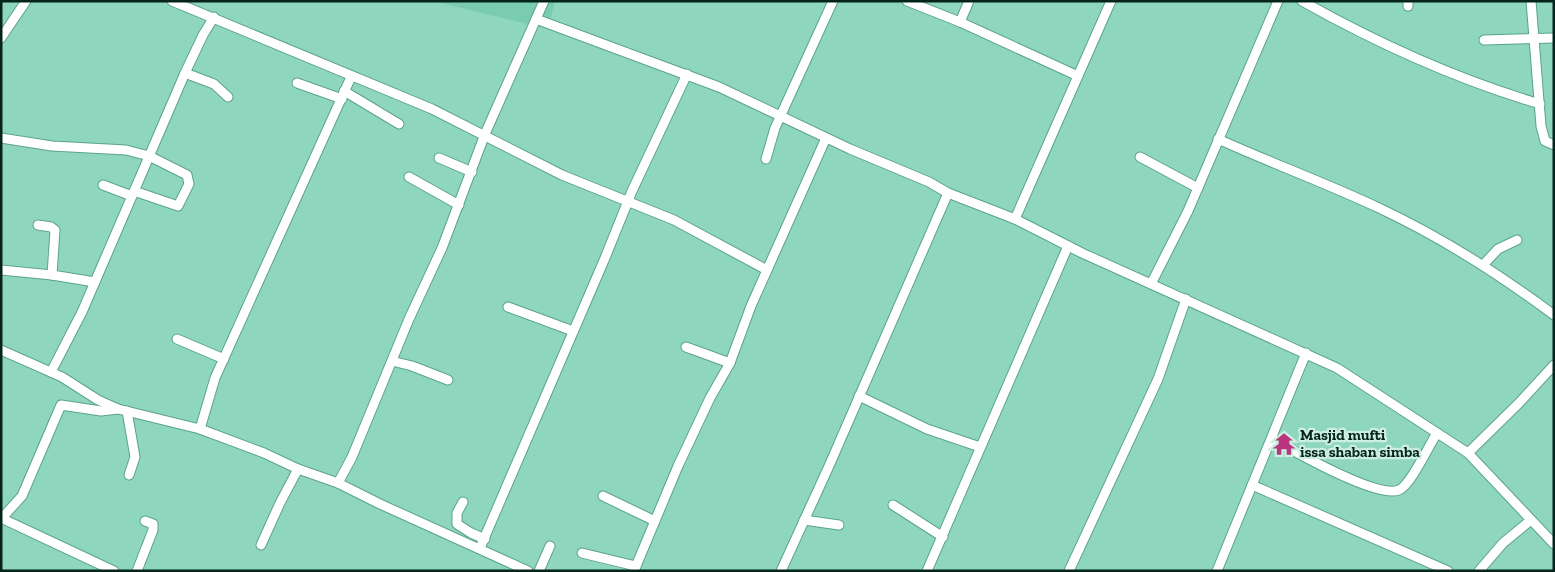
<svg xmlns="http://www.w3.org/2000/svg" width="1555" height="572" viewBox="0 0 1555 572" font-family="'Zilla Slab',serif">
	<style>
		.built { fill: #7accb1 }
		.lines { fill: none; stroke-linecap: round; stroke-linejoin: round }
		.minor-casing { stroke: #5ca38c; stroke-width: 11 }
		.minor { stroke: #fff; stroke-width: 9 }
		.labels { text-anchor: middle; dominant-baseline: central; stroke-width: 4.5; stroke-linejoin: round; paint-order: stroke }
		.poi-label { font-size: 15px; font-weight: bold; fill: #05241b; stroke: #ccefe2; text-anchor: start }
	</style>
	<rect width="100%" height="100%" fill="#8fd6be"/>
	<path class="built" d="M433,1h122l-7,28z"/>
	<g class="lines">
		<defs>
			<g id="minor">
				<path d="M172,1l260,108 130,66 112,45 93,50"/>
				<path d="M907,1l53,21 118,54"/>
				<path d="M1302,1c73,41 157,79 238,103"/>
				<path d="M1408,1v5"/>
				<path d="M1531,1l10,125 4,15 9,4"/>
				<path d="M536,19l183,68 131,62 79,33 19,11 67,26 67,34 255,115 131,85 86,91"/>
				<path d="M960,22l9,-21"/>
				<path d="M1,38l25,-37"/>
				<path d="M1484,40l70,-2"/>
				<path d="M185,73l29,11 14,13"/>
				<path d="M297,83l45,16"/>
				<path d="M344,91l55,33"/>
				<path d="M1,138l51,8 74,4 23,6 38,19 2,9 -11,22 -44,-15"/>
				<path d="M1218,139c53,24 108,44 161,69 62,29 120,66 175,107"/>
				<path d="M1140,157l58,31"/>
				<path d="M439,158l33,14"/>
				<path d="M766,159l9,-31 58,-127"/>
				<path d="M409,177l50,28"/>
				<path d="M103,185l29,11"/>
				<path d="M1015,219l96,-218"/>
				<path d="M38,225l13,2 4,3 -3,45 43,7"/>
				<path d="M1483,265l15,-16 19,-9"/>
				<path d="M1,270l51,5"/>
				<path d="M1151,284l37,-73 90,-210"/>
				<path d="M508,307l65,24"/>
				<path d="M177,339l47,20"/>
				<path d="M686,347l44,16"/>
				<path d="M1,350l61,27 36,23 20,9 82,20 64,24 34,16 40,14 42,21 148,67"/>
				<path d="M392,361l20,5 36,14"/>
				<path d="M51,372l31,-60 103,-239 18,-38 11,-18"/>
				<path d="M859,396l68,33 53,18"/>
				<path d="M127,411l8,46 -6,18"/>
				<path d="M200,429l15,-51 136,-301"/>
				<path d="M1272,439c22,12 105,60 127,51 12,-5 30,-45 38,-57"/>
				<path d="M1468,453l51,-50 35,-38"/>
				<path d="M338,483l14,-26 57,-138 33,-71 43,-114 59,-133"/>
				<path d="M1252,485l196,86"/>
				<path d="M603,496l52,25"/>
				<path d="M463,502l-6,11v11l14,9 14,6"/>
				<path d="M893,505l50,32"/>
				<path d="M1,518l113,53"/>
				<path d="M1,519l21,-23 39,-91 40,6 17,-2"/>
				<path d="M804,520l35,5"/>
				<path d="M261,545l19,-42 18,-34"/>
				<path d="M480,548l125,-290 27,-67 55,-117"/>
				<path d="M582,553l54,13"/>
				<path d="M137,571l16,-41v-6l-8,-3"/>
				<path d="M539,571l11,-25"/>
				<path d="M634,571l44,-105 32,-68 20,-35 21,-57 75,-168"/>
				<path d="M781,571l48,-105 119,-273"/>
				<path d="M927,571l141,-325"/>
				<path d="M1069,571l89,-192 28,-80"/>
				<path d="M1217,571l89,-218"/>
				<path d="M1479,571l24,-28 28,-23"/>
			</g>
		</defs>
		<use href="#minor" class="minor-casing"/>
		<use href="#minor" class="minor"/>
	</g>
	<defs>
		<symbol id="temple-bare" viewBox="-9 -9 18 18"><path d="M0-6L5-2H3V0L6.5 2.5H4V6H1.5V3h-3V6H-4V2.5H-6.5L-3 0V-2H-5Z" fill="#b9367e" stroke="#ccefe2" stroke-width="2.5" paint-order="stroke"/></symbol>
	</defs>
	<g fill-rule="evenodd">
		<use href="#temple-bare" x="1268" y="428" width="32" height="32"/>
	</g>
	<g class="labels">
		<g class="poi-label">
			<text x="1300" y="435">Masjid mufti<tspan x="1300" dy="17">issa shaban simba</tspan></text>
		</g>
	</g>
	<rect width="1555" height="572" fill="none" stroke="#05241b" stroke-width="5"/>
</svg>
